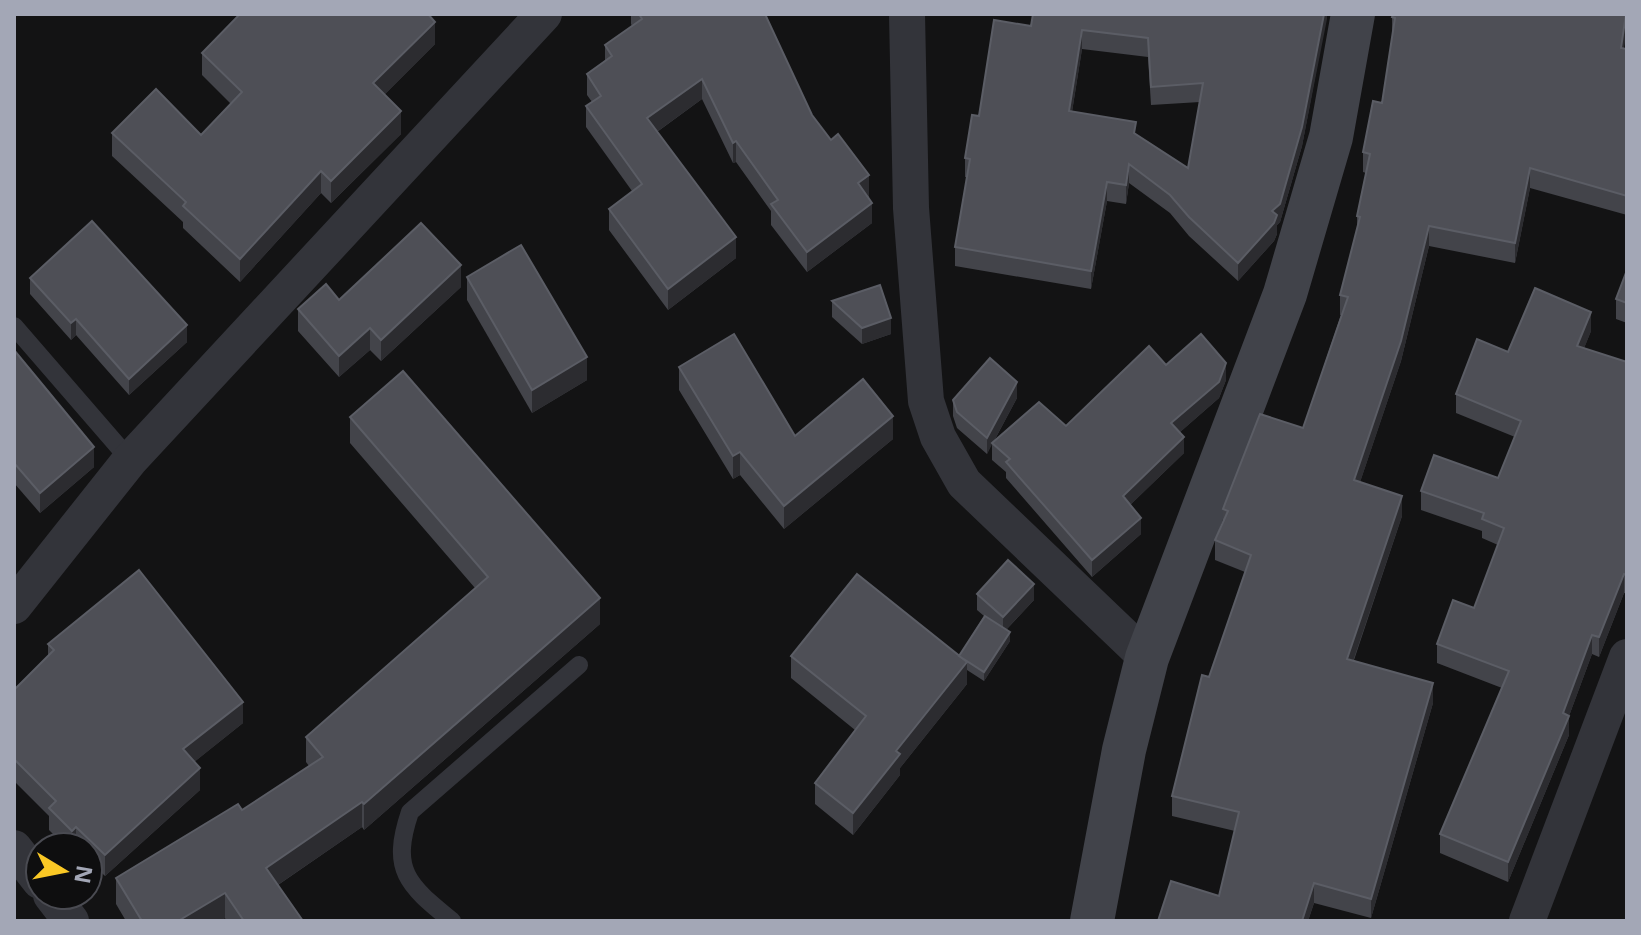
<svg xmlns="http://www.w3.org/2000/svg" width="1641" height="935" viewBox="0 0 1641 935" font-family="'Noto Sans',sans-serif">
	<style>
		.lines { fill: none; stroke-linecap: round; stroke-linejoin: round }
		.lane { stroke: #33343a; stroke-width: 18 }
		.street { stroke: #33343a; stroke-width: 36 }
		.secondary { stroke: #41434a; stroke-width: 44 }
		.wall { fill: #43444a; fill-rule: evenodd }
		.shaded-wall { fill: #2c2c30 }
		.building { fill: #4e4f56; stroke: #5b5d65; stroke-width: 2; fill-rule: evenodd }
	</style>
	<rect width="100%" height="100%" fill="#131314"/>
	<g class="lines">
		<g class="lane">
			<path d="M14,326l116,134"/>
			<path d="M452,921c-44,-36 -62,-50 -42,-109l169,-147"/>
		</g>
		<g class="street">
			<path d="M907,14l4,194 15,193 12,36 26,46 183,175"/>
			<path d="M14,606l116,-146 414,-446"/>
			<path d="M14,848l26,33"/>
			<path d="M51,895l20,26"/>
			<path d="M1527,921l100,-264"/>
		</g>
		<path class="secondary" d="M1092,921l32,-171 23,-92 138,-364 46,-157 22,-123"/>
	</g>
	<g class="wall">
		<path d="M631,14h134l47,101 57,81 3,27 -65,49 -36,-47v-14l-35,-49 -3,1 -31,-64 -45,33 79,126 -68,52 -59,-80v-21l23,-18 -46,-64v-21l6,-4 -5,-7v-21l18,-13v-16l27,-19 -1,-2z"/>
		<path d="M1327,14l-25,132 -22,76 -3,3v9l-3,7 -36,40 -49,-45 -19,-23 -41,-30 -3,21 -19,-3 -16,88 -136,-23v-19l12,-70h-2v-19l14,-42 52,-90zM1082,49l66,8 3,48 49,-3 -12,66 -52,-34 -64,-22z"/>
		<path d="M1627,14l-3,34 3,1v166l-97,-27 -15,75 -86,-17 -28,115 -41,121 42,34 -48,144 79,43 -62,215 -57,-15 -6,18h-150l61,-25 16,-65 -63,-15v-20l37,-119 36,-105 -30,-12v-20l8,-18v-13l80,-81 38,-113h-1v-20l17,-66v-13l9,-43 -3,-1v-20l19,-49 10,-66v-20z"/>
		<path d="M435,44l-51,51 17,39 -70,69 -10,-10 -81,89 -57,-54v-6l-71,-66v-23l89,2 30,-31 -29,-29v-22z"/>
		<path d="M1627,270v53l-11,-4v-20z"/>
		<path d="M467,277l120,103 -55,33 -65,-113z"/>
		<path d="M30,278l157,64 -58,53 -53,-60 -5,5 -41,-46z"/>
		<path d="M461,287l-80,74 -11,-11 -31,27 -41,-46v-22l41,-9z"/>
		<path d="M832,301l59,33 -29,10 -30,-27z"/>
		<path d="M1591,331l-7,17 43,14v232l-3,-1 -25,64 -7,-3 -23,62v19l-61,147 -68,-29v-19l62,-146 -65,-25v-19l37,-36 24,-63 -16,-7v-7l-61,-21v-19l77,-13 17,-41 -59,-24v-19l52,-42z"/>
		<path d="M14,350l80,117 -54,46 -26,-30z"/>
		<path d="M1166,365l60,15 -7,18 -39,34 4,21 -54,52 11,29 -49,43 -86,-99v-6l-14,-12v-17l-5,11 -30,-26 -4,-12v-16l64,-2 -24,45 73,-17z"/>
		<path d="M679,367l116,69 98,3 -109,90 -44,-54 -7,4 -54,-89z"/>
		<path d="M350,417l250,207 -236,206 -2,-3 -84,58 25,36h-77l-1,-3 -5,3h-94l-10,-17v-26l126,-68 67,-44 -3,-4v-25l169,-149 -125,-145z"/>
		<path d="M977,594l57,6 -28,30 4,11 -26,40 -17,-11v14l-67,84v7l-47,60 -38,-31v-21l40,-53 -64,-52v-22h168l25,-40 -7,-6z"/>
		<path d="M48,644l195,79 -49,39 6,28 -95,86 -17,-16v-13h-22l-17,-17v-14l-35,-35v-91l34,-34z"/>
	</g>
	<g class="shaded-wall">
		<path d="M1324,14h3v5l-25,127 -22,76 -3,3v9l-3,7 -36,40v-18z"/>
		<path d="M1626,14h1v10l-6,44v-20z"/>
		<path d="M435,22v22l-62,62v-23z"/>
		<path d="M1082,30v19l-13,81v-19z"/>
		<path d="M702,79v20l-55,40v-21z"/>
		<path d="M401,111v23l-70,69v-22z"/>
		<path d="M736,141v21l-3,1v-20z"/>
		<path d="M1129,164v19l-3,21v-19z"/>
		<path d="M1530,168v20l-15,75v-20z"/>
		<path d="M321,171v22l-81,89v-23z"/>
		<path d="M869,175v21l-11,8v-21z"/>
		<path d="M1107,182v19l-16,88v-18z"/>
		<path d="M872,203v20l-65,49v-20z"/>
		<path d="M1429,226v20l-28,115 -47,139v-20z"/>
		<path d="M736,237v21l-68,52v-21z"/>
		<path d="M461,265v22l-80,74v-21z"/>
		<path d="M1591,312v19l-14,35v-20z"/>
		<path d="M891,318v16l-29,10v-16z"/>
		<path d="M76,319v16l-5,5v-17z"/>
		<path d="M187,325v17l-58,53v-16z"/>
		<path d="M370,328v22l-31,27v-21z"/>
		<path d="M587,357v23l-55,33v-23z"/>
		<path d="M1226,363v17l-7,18 -48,42v-17z"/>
		<path d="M1017,382v16l-30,56v-16z"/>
		<path d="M893,416v23l-109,90v-23z"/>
		<path d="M1184,437v16l-61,59v-16z"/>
		<path d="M94,447v20l-54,46v-20z"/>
		<path d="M740,452v23l-7,4v-23z"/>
		<path d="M1402,496v20l-55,163v-20z"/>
		<path d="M1141,518v16l-49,43v-17z"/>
		<path d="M1624,574v19l-25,64v-20z"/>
		<path d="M1034,584v16l-31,33v-16z"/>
		<path d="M600,598v26l-236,206v-26z"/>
		<path d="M1010,632v9l-26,40v-9z"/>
		<path d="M1592,635v19l-23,62v19l-61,147v-20z"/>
		<path d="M967,662v22l-67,84v7l-47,60v-22l43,-62z"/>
		<path d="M1433,683v20l-62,215v-19z"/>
		<path d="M243,702v21l-60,48v-22z"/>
		<path d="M200,768v22l-95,86v-21z"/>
		<path d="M362,802v25l-96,66v-25z"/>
		<path d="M76,827v20h-4v-16z"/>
		<path d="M1314,883v20l-6,18h-6z"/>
		<path d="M225,893v25l-5,3h-42z"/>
	</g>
	<g class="building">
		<path d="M240,14h188l7,8 -62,61 28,28 -70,70 -10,-10 -81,88 -57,-53 3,-4 -74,-69 44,-44 45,46 41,-43 -40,-39z"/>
		<path d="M639,14h126l47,101 19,25 7,-6 31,41 -11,8 14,20 -65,49 -36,-48 7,-4 -42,-59 -3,2 -31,-64 -55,39 89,119 -68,52 -59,-80 33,-25 -56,-78 15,-10 -14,-22 25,-18 -7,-11 37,-26z"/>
		<path d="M1033,14h291l-22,113 -22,77 -8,7 5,4 -3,8 -36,40 -49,-46 -19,-22 -41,-31 -3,21 -19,-3 -16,89 -136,-24 15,-88 -5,-1 7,-43 7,1 15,-96 37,6zM1082,30l66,8 3,49 52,-4 -15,85 -54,-35 2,-11 -67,-11z"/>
		<path d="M1393,14h233l-5,34 6,1v147l-97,-28 -15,75 -86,-17 -28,115 -47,139 48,16 -55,163 86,24 -62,216 -57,-16 -12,38h-144l13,-40 48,15 20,-84 -67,-16 30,-121 7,2 42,-122 -36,-15 13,-29 -5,-2 3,-8 34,-87 43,14 45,-131 -8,-2 20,-78 -3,-1 13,-62 -7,-2 10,-51 9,2 13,-85 -3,-1z"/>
		<path d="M92,221l95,104 -58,54 -53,-60 -5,4 -41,-45z"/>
		<path d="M421,223l40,42 -80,75 -11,-12 -31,28 -41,-47 28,-25 13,16z"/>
		<path d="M521,245l66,112 -55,33 -65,-113z"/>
		<path d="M1627,270v33l-11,-4z"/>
		<path d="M880,285l11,33 -29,10 -30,-27z"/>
		<path d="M1535,288l56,24 -14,34 50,16v213l-3,-1 -25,63 -7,-2 -29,78 6,3 -61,146 -68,-28 69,-163 -72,-27 16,-44 21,8 30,-80 -22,-9 2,-6 -63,-22 13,-36 64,23 23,-57 -65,-27 21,-55 31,13z"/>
		<path d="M734,334l61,102 68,-57 30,37 -109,90 -44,-54 -7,4 -54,-89z"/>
		<path d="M1201,334l25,29 -7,19 -48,41 13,14 -61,59 18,22 -49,42 -86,-98 4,-3 -18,-16 47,-41 27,24 83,-80 17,19z"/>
		<path d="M14,350l80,97 -54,46 -26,-30z"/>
		<path d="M990,358l27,24 -30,56 -30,-26 -4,-12z"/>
		<path d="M403,371l197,227 -236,206 -2,-2 -96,66 37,53h-59l-19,-28 -47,28h-36l-26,-43 122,-74 4,6 81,-53 -17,-20 182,-160 -138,-160z"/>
		<path d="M1008,560l26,24 -31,33 -26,-23z"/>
		<path d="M139,570l104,132 -60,47 17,19 -95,87 -29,-28 -4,4 -23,-23 7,-7 -42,-42v-69l40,-40 -6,-6z"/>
		<path d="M857,574l110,88 -71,89 4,3 -47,59 -38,-30 51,-67 -75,-60z"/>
		<path d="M985,616l25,16 -26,40 -25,-16z"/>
	</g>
	<rect width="1641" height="935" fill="none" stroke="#a3a7b6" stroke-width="32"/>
	<g transform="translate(64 871) rotate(100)"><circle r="38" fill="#0e0e0f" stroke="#4a4b52" stroke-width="2"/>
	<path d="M0-6L14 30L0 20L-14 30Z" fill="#fac825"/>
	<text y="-12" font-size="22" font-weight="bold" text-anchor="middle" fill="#a3a7b6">N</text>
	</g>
</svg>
